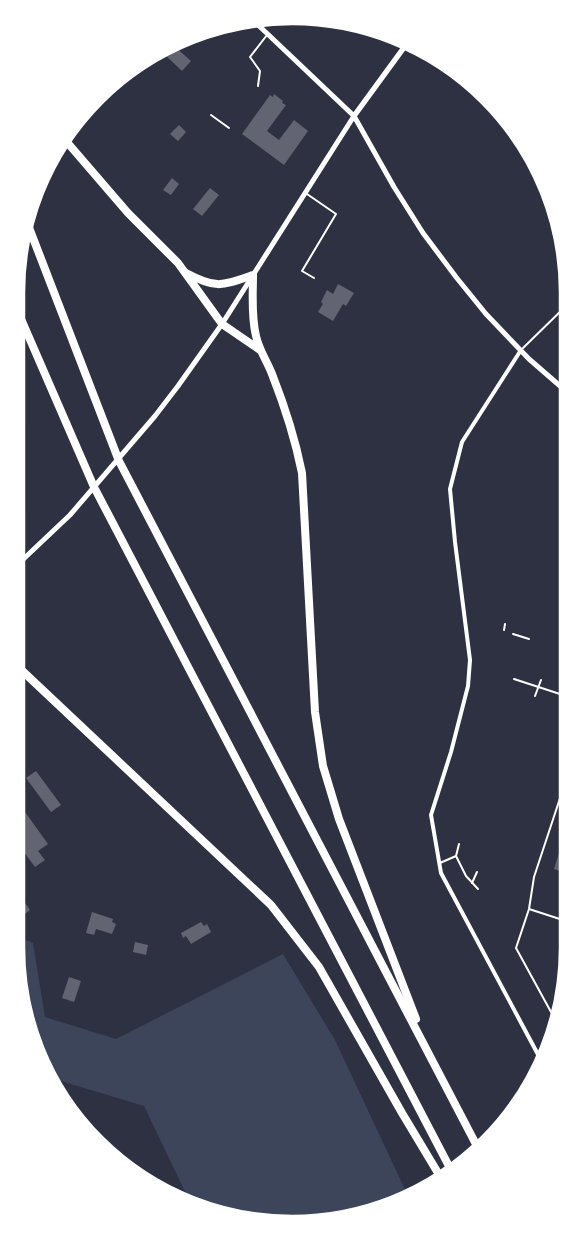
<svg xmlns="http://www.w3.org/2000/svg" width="584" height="1240" viewBox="0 0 584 1240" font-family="'Golos Text',sans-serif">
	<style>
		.green { fill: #3c4559 }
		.building { fill: #626471 }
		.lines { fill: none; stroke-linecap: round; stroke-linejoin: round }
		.service { stroke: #fff; stroke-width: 2 }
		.minor { stroke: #fff; stroke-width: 4 }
		.tertiary { stroke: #fff; stroke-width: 5 }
		.secondary { stroke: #fff; stroke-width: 5.5 }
		.motorway { stroke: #fff; stroke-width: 8 }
		.rim { fill: none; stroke: #fff; stroke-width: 2.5 }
	</style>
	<rect width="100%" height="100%" fill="#2d3142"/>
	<path class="green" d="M15,936l18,7 12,74 71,22 167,-85 52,86 74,158 -81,25 -90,-3 -49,-20 -45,-94 -93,-28 -21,-41 -15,-89z"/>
	<g class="building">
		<path d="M173,45l18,16 -9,10 -20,-19z"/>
		<path d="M274,94l9,7 -1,2 4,2 -19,26 12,9 15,-20 14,11 -24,34 -42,-31 28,-39 3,2z"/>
		<path d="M179,125l7,7 -8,9 -8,-7z"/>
		<path d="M172,178l7,6 -8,11 -8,-5z"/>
		<path d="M210,188l9,7 -17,21 -9,-7z"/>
		<path d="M338,284l16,9 -8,13 -3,-2 -10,17 -15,-9 5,-8 -2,-2 6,-12 6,4z"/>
		<path d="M36,771l25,34 -10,7 -25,-34z"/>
		<path d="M15,798l33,46 -10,7 7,9 -10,7 -20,-27z"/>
		<path d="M568,825h1v49l-15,-5z"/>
		<path d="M15,889l15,21 -10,8 -3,-4 -2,1z"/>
		<path d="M92,912l21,7 -1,3 4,2 -4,10 -16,-5 -2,6 -8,-2z"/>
		<path d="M201,922l3,4 3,-2 4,8 -20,12 -5,-8 -3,2 -2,-5z"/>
		<path d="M135,942l13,3 -2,10 -13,-3z"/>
		<path d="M69,977l12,4 -7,21 -12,-4z"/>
	</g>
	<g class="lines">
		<g class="service">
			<path d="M258,86l2,-15 -10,-14 17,-22"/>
			<path d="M211,115l18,13"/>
			<path d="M307,194l29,20 -34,57 12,7"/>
			<path d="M521,350l46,-45"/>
			<path d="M564,613l4,-8"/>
			<path d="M504,630l1,-6"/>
			<path d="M513,634l16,5"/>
			<path d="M514,679l49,16"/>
			<path d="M535,696l6,-16"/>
			<path d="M459,844l-3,12 10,20 12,13"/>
			<path d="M440,863l16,-7"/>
			<path d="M472,883l5,-11"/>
			<path d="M529,909l40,13"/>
			<path d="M556,1014l-5,-2 -35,-64 13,-39 5,-32 34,-103"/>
		</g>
		<path class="minor" d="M521,350l-59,92 -12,47 5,53 15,118 -2,26 -17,66 -20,63 10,58 101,189"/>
		<g class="tertiary">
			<path d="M255,22l99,94 40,71 29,46 33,44 30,37 43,45 38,33"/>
			<path d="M15,567l55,-52 85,-99 23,-30 44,-62 132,-208"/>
		</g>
		<path class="secondary" d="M354,116l54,-74"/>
		<g class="motorway">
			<path d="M66,141l62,72 50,50 44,61 38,26"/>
			<path d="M28,225l91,236 360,689"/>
			<path d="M186,273c30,16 35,13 67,2 0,19 -2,41 3,61 3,14 11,25 16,38 13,33 23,64 30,99l13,239 8,54 16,53 77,200"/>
			<path d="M15,305l79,182 357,683"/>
			<path d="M15,664l256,241 48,62 83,146 39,65"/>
		</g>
	</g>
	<path d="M0 0H584V1240H0ZM292 24H292A268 268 0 0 1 560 292V948A268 268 0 0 1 292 1216H292A268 268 0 0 1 24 948V292A268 268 0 0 1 292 24Z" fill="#fff" fill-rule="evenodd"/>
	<path class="rim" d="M292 24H292A268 268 0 0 1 560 292V948A268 268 0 0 1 292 1216H292A268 268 0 0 1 24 948V292A268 268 0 0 1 292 24Z"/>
</svg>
